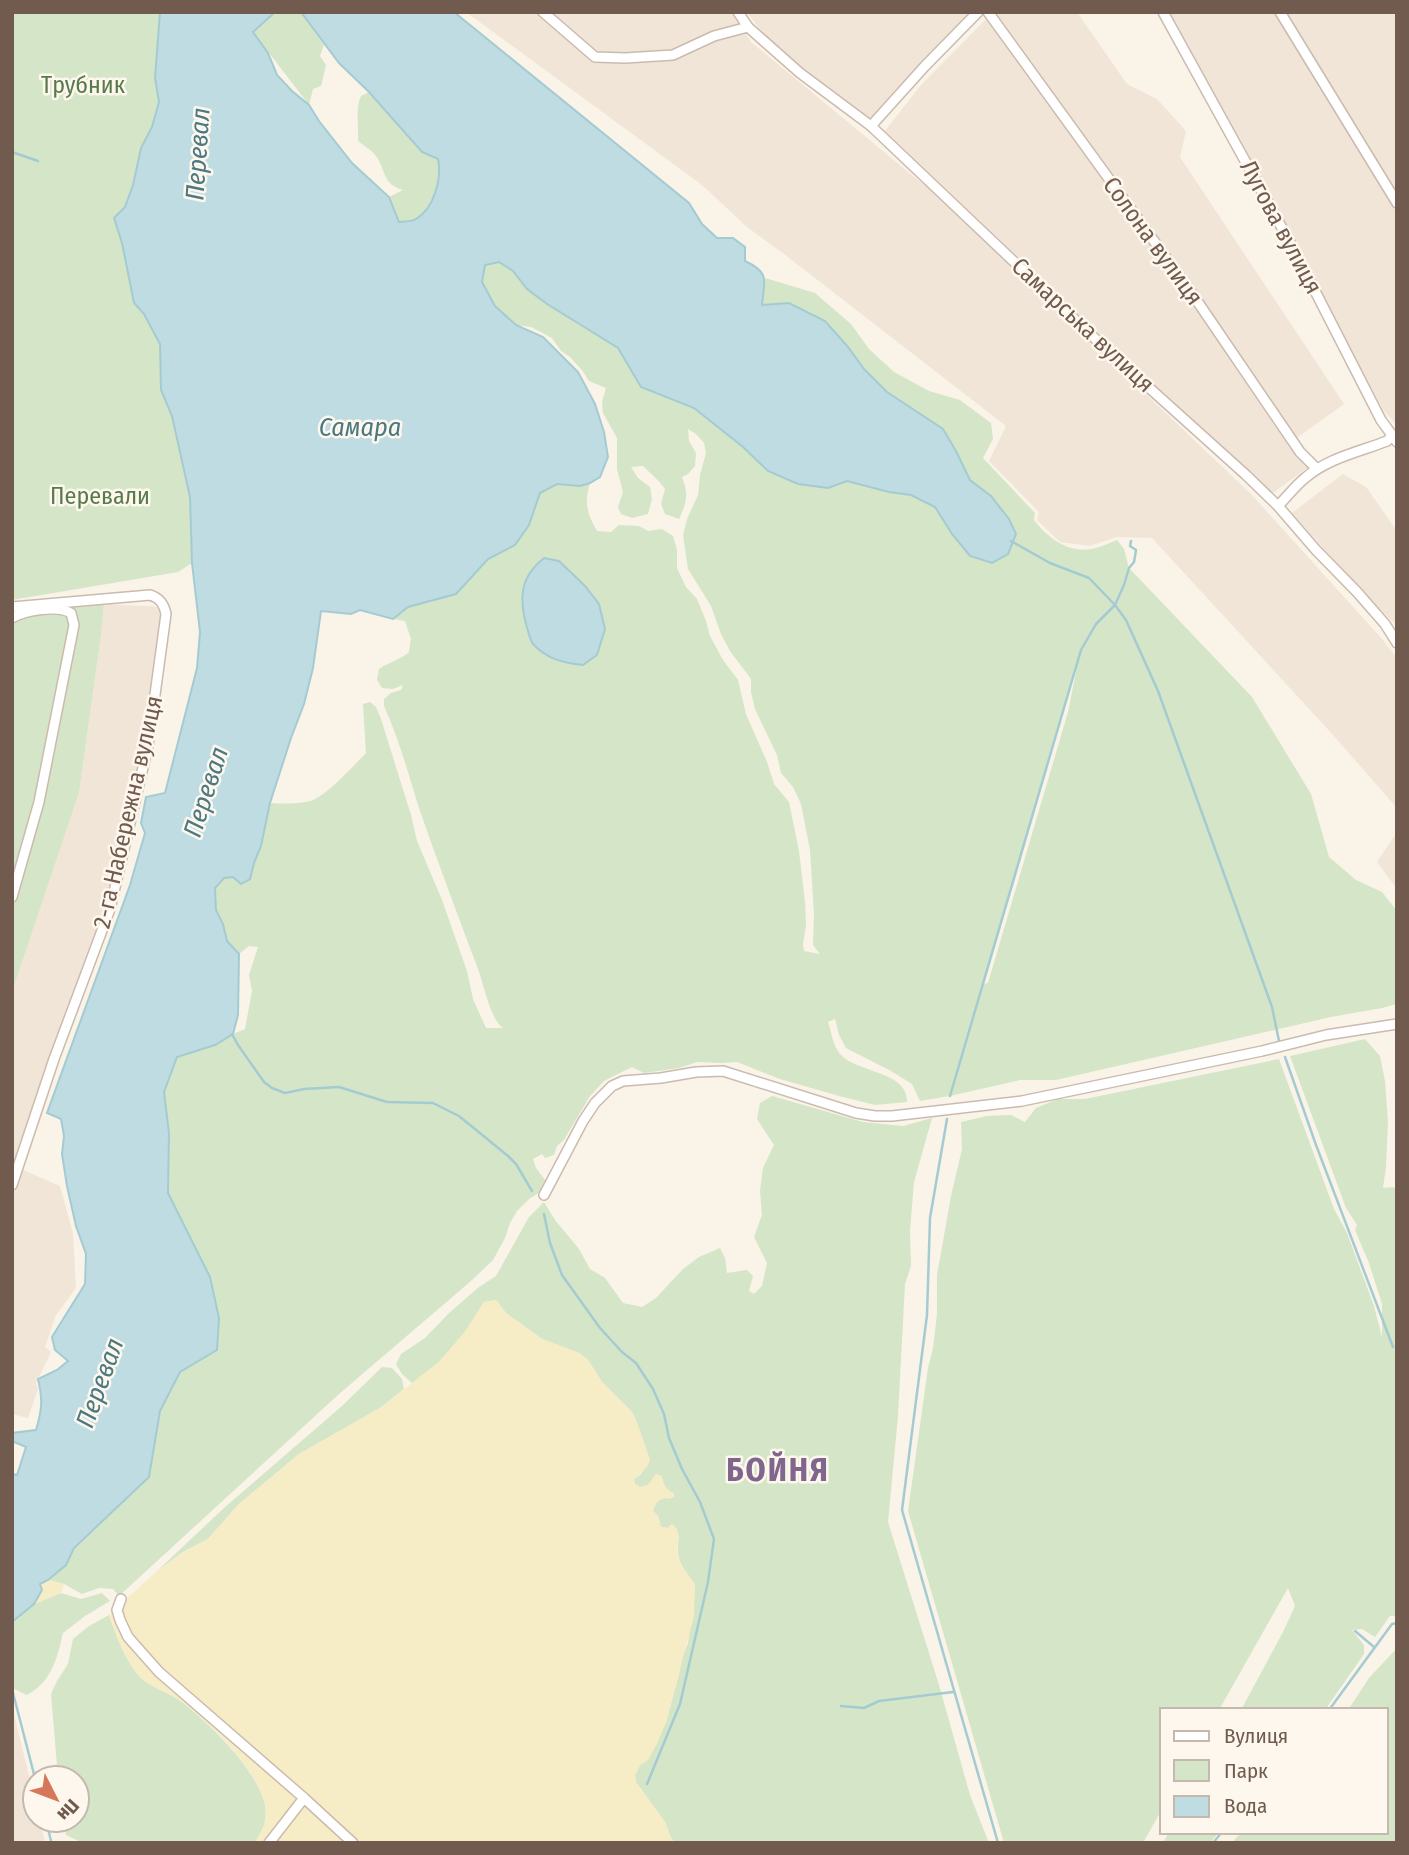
<svg xmlns="http://www.w3.org/2000/svg" width="1409" height="1855" viewBox="0 0 1409 1855" font-family="'Fira Sans Condensed',sans-serif">
	<style>
		.residential { fill: #f1e5d7 }
		.green { fill: #d4e6c7; fill-rule: evenodd }
		.sand { fill: #f6ecc6 }
		.water { fill: #bedce2; stroke: #a5cbd2; stroke-width: 2 }
		.lines { fill: none; stroke-linecap: round; stroke-linejoin: round }
		.stream { stroke: #a5cbd2; stroke-width: 2.5 }
		.street-casing { stroke: #cbbbaf; stroke-width: 12 }
		.street { stroke: #fff; stroke-width: 9 }
		.labels { text-anchor: middle; dominant-baseline: central; stroke-width: 5; stroke-linejoin: round; paint-order: stroke }
		.park-label { font-size: 24px; fill: #587b4b; stroke: #fdf7ee }
		.street-label { font-size: 24px; fill: #715b4e; stroke: #fdf7ee }
		.water-label { font-size: 26px; font-style: italic; fill: #4b7982; stroke: #fdf7ee }
		.district-label { font-size: 32px; font-weight: bold; letter-spacing: 2px; fill: #80668d; stroke: #fdf7ee }
	</style>
	<rect width="100%" height="100%" fill="#faf3e8"/>
	<g class="residential">
		<path d="M466,12h265l20,30 185,153 314,298 132,146 15,19v150l-64,-73 -181,-197 -35,-1 -28,9 -29,-4 -23,-22 2,-8 -50,-51 17,-35 -222,-172 -37,-27 -45,-42z"/>
		<path d="M747,12h223l-99,108 -61,-43 -46,-42z"/>
		<path d="M993,12h84l50,72 30,15 29,32 -6,26 164,247 -57,41 23,21 -40,29 -385,-364 36,-46z"/>
		<path d="M1167,12h227l3,4v409l-13,-14z"/>
		<path d="M1343,474l23,13 31,44v95l-40,-40 -65,-73z"/>
		<path d="M104,604l57,3 -14,124 -44,182 -89,253 46,20 13,47 3,55 -20,27 -11,32 6,5 -15,31 2,6 -10,29 -16,-4v-422l67,-199 22,-158z"/>
		<path d="M1397,832v57l-20,-27z"/>
		<path d="M12,1706l23,94v20h5l5,23h-33z"/>
	</g>
	<g class="green">
		<path d="M12,12h148l-5,66 4,24 -7,25 -11,21 -8,37 -8,22 -11,11 8,25 12,60 10,11 16,30 1,46 11,26 18,81 2,66 -14,9 -166,28z"/>
		<path d="M275,12h26l23,33 -4,11 6,9 -5,21 -8,3 -4,16 -56,-73z"/>
		<path d="M369,92l53,60 16,7 2,13 -4,19 -12,21 -11,9 -14,1 -10,-25 14,-7c-21,-6 -17,-20 -27,-34 -4,-6 -12,-10 -18,-15 1,-15 -3,-32 3,-45z"/>
		<path d="M499,262l14,9 14,18 52,36 39,23 23,39 120,-82 4,-27 50,15 36,31 18,25 25,23 35,19 31,9 31,23 2,16 -10,19 52,55 -1,7c13,17 33,33 57,29 8,-1 18,-6 26,-9l7,9 5,19 123,129 59,97 18,63 27,23 26,12 15,19v93l-15,4 -51,9 -275,63h-36l-70,16 -30,5 -8,-17 -21,-13 -45,-23 -7,-13 -4,-16 -7,3c4,12 5,26 15,35 17,15 66,16 64,45l-32,3 -36,-9 -59,-17 -43,-17 -16,1 -24,-1 -18,6 -35,5 -12,-6 -28,14 -14,15 -26,44 -7,6 -3,9 -9,3 -3,-4 -9,5 3,9 9,12 -2,10 -14,9 -12,12 -7,12 -5,15 -12,22 -22,21 -132,113 -220,202 -6,-7 -14,-1 -17,6 -18,-10 -16,-4 18,-15 8,-17 75,-71 11,-66 20,-39 37,-22 -7,-73 -42,-84 1,-60 -5,-41 13,-35 38,-12 18,-11 12,-5 7,-38 -3,-16 9,-28 -9,-1 -10,8 -12,-12 -4,-18 -7,-14 -1,-22 8,-10 10,-1 17,2 4,-16 7,-17 9,-43c14,1 27,1 40,-2 16,-4 44,-36 56,-48l-3,-49 7,-2 6,5 5,12 30,96 6,26 25,59 25,71 6,28 13,29h17c-13,-9 -19,-43 -25,-59 -20,-53 -40,-106 -59,-161 -11,-35 -20,-69 -35,-102v-7l7,-6 10,-3 2,-5 -10,4 -11,-1 -5,-8 2,-11c10,-7 21,-9 30,-17l2,-13 -6,-18 -12,-2 15,-12 23,-5 57,-43 27,-14 14,-20 11,-32 17,-9 23,2 10,-3c-6,20 -3,31 7,48l14,1 8,-7 20,1 9,5 14,-2 11,7 4,14v18l9,19 11,12 9,22 4,15 13,24 15,20 8,34 21,48 7,22 15,18 10,49 6,51 1,24 -3,18 1,7 16,3 -7,-9 1,-30 -4,-65 -9,-46 -8,-17 -12,-14 -4,-18 -22,-46 -4,-17v-13l-21,-28 -9,-17 -10,-28 -23,-37 -5,-34 4,-16 11,-24 2,-20 6,-22 -2,-10 -8,-9 -8,-5 1,12 7,12 -1,13 -7,8 -6,3c7,18 5,24 -3,42l-14,-5 -4,-10 4,-15c-6,-9 -14,-15 -22,-23l-12,1 7,11 12,9 2,12 -4,15 -16,4 -11,-4 -3,-7 5,-15 -6,-23v-31l-14,-25 -1,-11 4,-14 -17,-7 -7,-11 -12,-13 -9,-6 -9,-13 -21,-11 -15,-2 -21,-19 -13,-24 3,-17zM1078,662l-10,50 -80,271 -4,1z"/>
		<path d="M104,604l-3,31 -22,158 -67,199v-376l2,-5z"/>
		<path d="M1365,1039l15,17 5,25 3,41 -2,45 -3,21 10,-1 4,3v426h-7l-15,21 -13,-8 -10,1 12,15v9l-39,56h-84l42,-78 12,-26 -7,-18 -69,122h-57v99l-19,34h-139l-96,-332 20,-143 5,-20 4,-34v-39l14,-79 11,-47 -1,-27 26,-6 24,-1 14,7 11,-14 22,-9h27l194,-40 55,150 13,24 27,73 8,31v-33l-13,-41 -14,-33 2,-5 -11,-17 -56,-152z"/>
		<path d="M772,1096l91,26 40,4 29,-8 -18,64 -4,48 1,36 -6,18 -7,132 -10,106 51,163 31,110 19,48h-314l-4,-5 -6,-16 -29,-40 -1,-7 5,-10 8,-6 9,-16 9,-21 13,-48 3,-17 6,-14 7,-59c-13,-17 -20,-24 -16,-47l-12,-9 -6,-1 -3,-11 -5,-5c2,-8 5,-11 12,-13l2,-8 -11,-15 -8,10 -8,2 -5,-3 -1,-5 7,-5 9,-14 -13,-37 -5,-11 -30,-30 -14,-22 -9,-7 -37,-14 -36,-26 -10,-13 -12,2 -19,30 -27,31 -26,20 -10,-9 -6,-10 5,-10 24,-16 24,-25 30,-26 17,-11 33,-59 15,-15 11,18 24,29 11,20 15,9 18,25 19,4 14,-9 27,-29 16,-12 21,-9 5,10 2,15 20,-3 6,6 -4,15 5,3 8,-8 5,-23 -13,-26 8,-22 -2,-24 3,-23 11,-23 -17,-26 3,-16z"/>
		<path d="M382,1367l10,1 10,11 2,10 -24,19 -81,46 -60,50 -31,35 -25,13 -27,20 68,-64 118,-102z"/>
		<path d="M61,1593l20,6 21,-6 8,8 -25,15 -22,17c-6,26 -11,48 -36,62l-15,-7v-66l22,-18z"/>
		<path d="M109,1615c8,22 15,44 31,62 11,11 29,15 42,25 27,21 92,82 83,119 -1,7 -6,14 -9,20l-6,2h-167l-17,-8 -3,-15h14v-42h-19l-7,-84 6,-13 11,-17 5,-25 16,-13z"/>
		<path d="M1397,1648v195h-165l9,-11h145v-122h-38l21,-32z"/>
		<path d="M1169,1832h50l-9,11h-47z"/>
	</g>
	<g class="sand">
		<path d="M496,1300l10,13 36,26 37,14 9,7 14,22 30,30 5,11 13,37 -3,7 -13,12 1,5 5,3 8,-2 8,-11 6,2c2,9 3,13 12,17v4l-5,2c-9,-3 -14,4 -16,12l5,5 3,11 6,1 5,-4 5,5 2,8 -2,11 1,10 5,10 12,16 -1,32 -28,106 -9,21 -9,17 -8,5 -5,10 1,7 23,32 6,8 6,16 4,5h-425l6,-2c3,-6 8,-14 9,-20 9,-38 -56,-99 -83,-119 -13,-10 -31,-14 -42,-25 -16,-18 -23,-40 -31,-62l47,-43 27,-20 25,-13 31,-35 60,-50 81,-46 58,-45 27,-31 19,-30z"/>
		<path d="M48,1580l16,4 -3,9 -27,11 8,-14 -3,-6z"/>
	</g>
	<g class="water">
		<path d="M160,12h115l-22,20 15,21 9,22 15,16 17,14 10,16 33,42 37,34 10,25c6,-1 12,0 17,-3 18,-11 26,-40 22,-60l-16,-7 -53,-60 -30,-29 -38,-51h153l235,191 13,21 15,14h16l12,9v14c26,12 19,20 17,44l27,-2 36,18 23,26 16,22 23,23 56,37 13,22 14,29 21,16 18,23 7,15 -8,20 -16,9 -22,-7 -18,-22 -17,-27 -24,-12 -22,-3 -42,-11 -19,7 -30,-4 -30,-13 -25,-24 -49,-39 -53,-21 -23,-39 -71,-44 -20,-15 -14,-18 -14,-9 -14,3 -3,17 13,24 21,19 27,12 35,35 17,32 9,28 4,25 -8,20 -10,6 -10,3 -23,-2 -17,9 -11,32 -14,20 -27,14 -32,35 -48,13 -15,12 -33,-9 -9,4 -30,-3 -8,57 -9,36 -13,34 -21,65 -9,43 -7,17 -4,16 -9,5 -8,-7 -9,1 -9,10 1,22 7,14 4,17 12,13 -1,61 -5,19 -18,11 -38,12 -13,35 5,41 -1,60 42,84 9,41 -2,32 -37,22 -20,39 -11,66 -75,71 -8,17 -18,15 -8,4 2,6 -8,14 -22,18v-148l5,1 9,-28 -14,-6v-8l24,-3c6,-20 7,-30 2,-51l19,-9 11,-9 -13,-11 -3,-13 33,-53 1,-30 -10,-28 -9,-40 -5,-32 2,-18 -3,-17 -14,-6 83,-228 15,-52 -4,-10 5,-26 19,-4 32,-125 3,-36 -8,-69 -2,-66 -18,-81 -11,-26 -1,-46 -16,-30 -10,-11 -12,-60 -8,-25 11,-11 8,-22 8,-37 11,-21 7,-25 -4,-24z"/>
		<path d="M544,558l15,3 26,25 14,18 6,25 -8,26 -14,10c-20,-2 -36,-6 -50,-21 -3,-4 -4,-11 -6,-16 -8,-29 -8,-50 17,-70z"/>
	</g>
	<g class="lines">
		<g class="stream">
			<path d="M12,152l26,9"/>
			<path d="M1011,541l39,22 39,15 26,27 11,15 32,71 114,316 7,34"/>
			<path d="M232,1034l6,11 26,37 8,6 13,5 19,-4 35,-2 48,15 46,1 26,13 49,40 8,8 16,27"/>
			<path d="M1285,1057l31,88 77,202"/>
			<path d="M950,1096l131,-446 15,-26 19,-19 9,-20 5,-17 5,-6 2,-12 -6,-4 1,-5"/>
			<path d="M947,1119l-17,99 -3,97 -25,195 96,333"/>
			<path d="M544,1214l6,29 12,32 38,53 22,24 14,11 17,26 11,25 5,24 13,31 18,33 14,37 -6,43 -28,122 -33,80"/>
			<path d="M1355,1631l19,16"/>
			<path d="M12,1689l23,89"/>
			<path d="M841,1706l23,2 15,-7 74,-9"/>
			<path d="M1329,1710l63,-86 5,-1"/>
			<path d="M46,1820l5,21"/>
			<path d="M1213,1843l9,-11"/>
		</g>
		<defs>
			<g id="street">
				<path d="M543,12l52,45 30,1 48,-3 41,-19 34,-9"/>
				<path d="M738,12l10,15 52,46 71,53 234,222 141,127 32,31 38,44 41,42 28,32 12,19"/>
				<path d="M988,12l203,280 109,160 17,17"/>
				<path d="M1163,12l130,236 88,172 16,22"/>
				<path d="M1280,12l117,191"/>
				<path d="M871,126l54,-60 53,-54"/>
				<path d="M1278,506c9,-9 17,-20 27,-28 23,-20 54,-26 82,-37l5,-5 3,1"/>
				<path d="M12,607l138,-12c10,3 14,9 16,19l-18,132 -38,163 -56,150 -42,126"/>
				<path d="M12,618c13,-8 46,-13 59,-5l3,12 -35,177 -27,95"/>
				<path d="M544,1195l39,-74 12,-18 17,-17 11,-5 38,-3 35,-6 27,-1 133,42 19,3h17l130,-15 240,-50 64,-16 71,-11"/>
				<path d="M121,1599l-4,11 3,10 8,17 31,35 145,126 -35,45"/>
				<path d="M304,1798l49,45"/>
			</g>
		</defs>
		<use href="#street" class="street-casing"/>
		<use href="#street" class="street"/>
	</g>
	<g class="labels">
		<g class="park-label">
			<text x="83" y="85">Трубник</text>
			<text x="100" y="496">Перевали</text>
		</g>
		<g class="street-label">
			<text transform="translate(1281 227) rotate(62)">Лугова вулиця</text>
			<text transform="translate(1153 241) rotate(54)">Солона вулиця</text>
			<text transform="translate(1083 325) rotate(43)">Самарська вулиця</text>
			<text transform="translate(128 812) rotate(-77)">2-га Набережна вулиця</text>
		</g>
		<g class="water-label">
			<text transform="translate(198 154) rotate(-86)">Перевал</text>
			<text x="360" y="427">Самара</text>
			<text transform="translate(206 792) rotate(-72)">Перевал</text>
			<text transform="translate(100 1383) rotate(-70)">Перевал</text>
		</g>
		<g class="district-label">
			<text x="778" y="1470">БОЙНЯ</text>
		</g>
	</g>
	<rect width="1409" height="1855" fill="none" stroke="#715b4e" stroke-width="28"/>
	<rect x="1160" y="1708" width="228" height="126" fill="#fdf7ee" stroke="#c5b9ae" stroke-width="2"/>
	<rect x="1174" y="1731" width="35" height="10" fill="#ffffff" stroke="#c5b9ae" stroke-width="2"/>
	<text x="1224" y="1743" font-size="21" fill="#715b4e">Вулиця</text>
	<rect x="1174" y="1760" width="35" height="21" fill="#d4e6c7" stroke="#c5b9ae" stroke-width="2"/>
	<text x="1224" y="1778" font-size="21" fill="#715b4e">Парк</text>
	<rect x="1174" y="1796" width="35" height="21" fill="#bedce2" stroke="#c5b9ae" stroke-width="2"/>
	<text x="1224" y="1813" font-size="21" fill="#715b4e">Вода</text>
	<g transform="translate(56 1799) rotate(132)"><circle r="33" fill="#fdf7ee" stroke="#c5b9ae" stroke-width="2"/>
	<path d="M0-5L12 26L0 18L-12 26Z" fill="#d7775a"/>
	<text y="-10" font-size="19" font-weight="bold" text-anchor="middle" fill="#715b4e">Пн</text>
	</g>
</svg>
